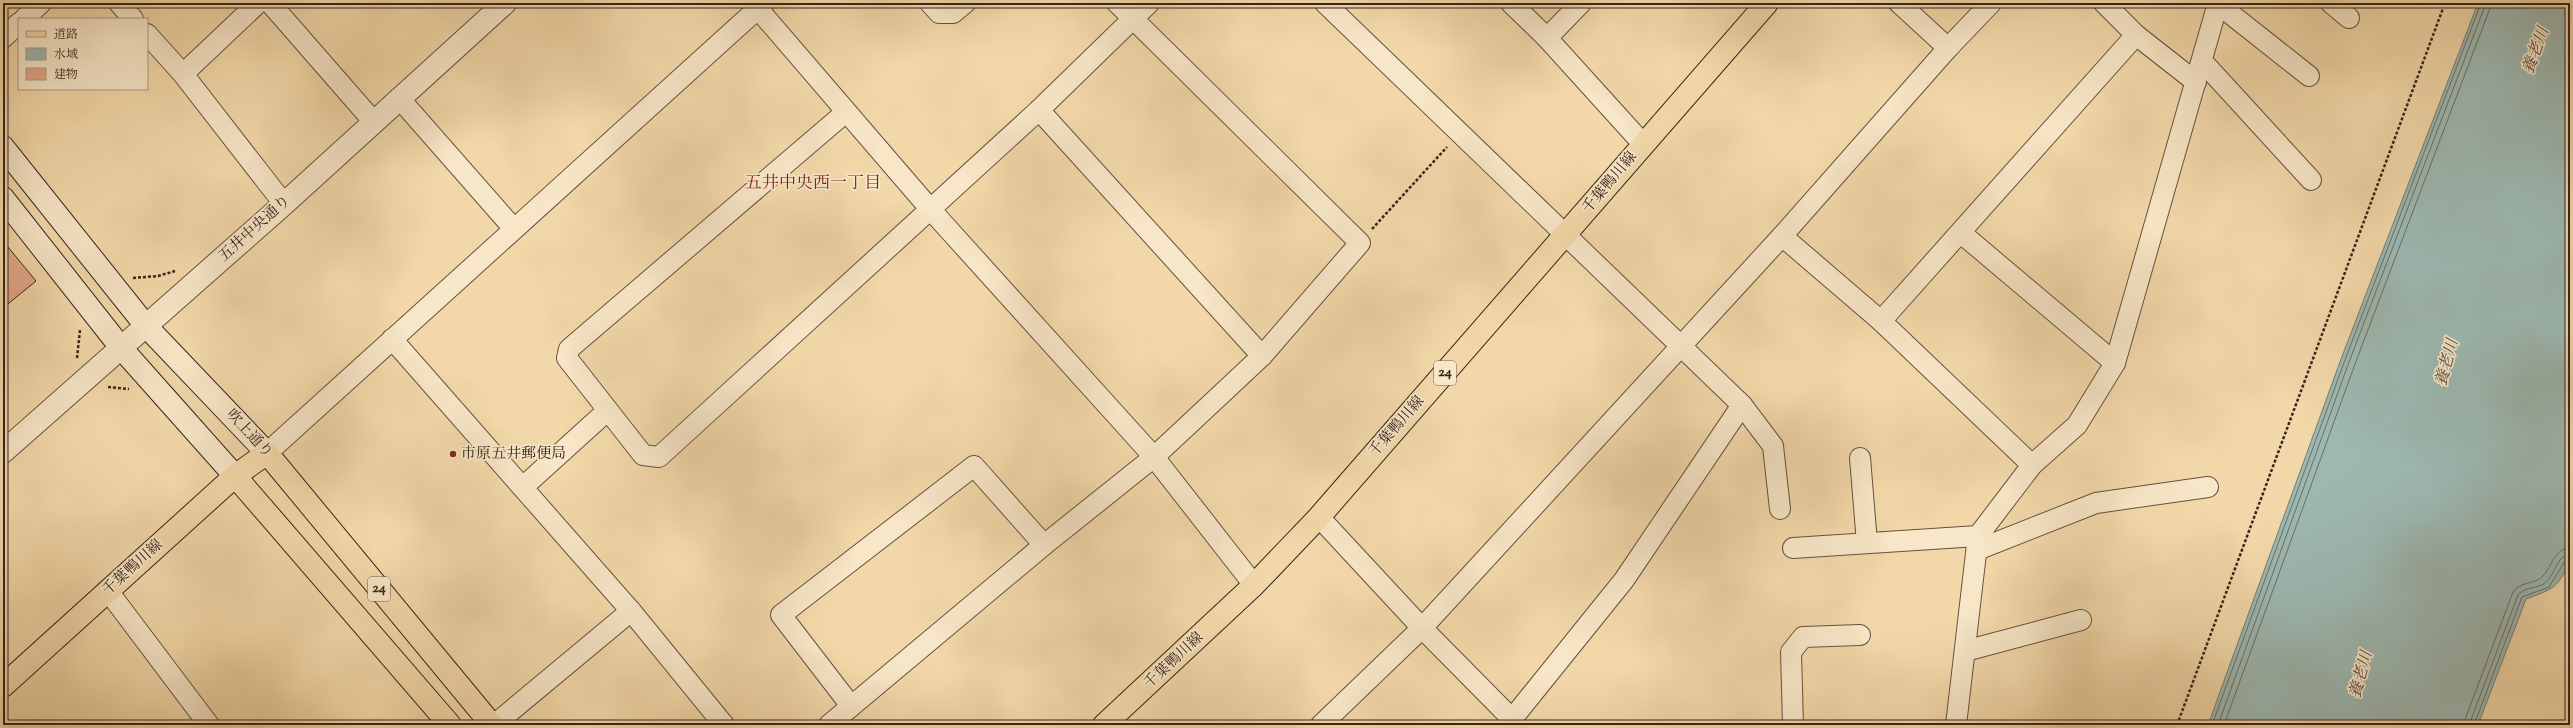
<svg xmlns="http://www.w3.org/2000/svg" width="2573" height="728" viewBox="0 0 2573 728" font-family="'Sorts Mill Goudy','Noto Serif JP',serif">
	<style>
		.water { fill: #9db8b1; stroke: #747d75 }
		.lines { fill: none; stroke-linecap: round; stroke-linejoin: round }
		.shore { stroke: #6a6e66; stroke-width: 1 }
		.building { fill: #e4a78b; stroke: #37241c }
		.minor-casing { stroke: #66513f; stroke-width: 22 }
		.tertiary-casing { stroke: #66513f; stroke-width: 24 }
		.secondary-casing { stroke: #37241c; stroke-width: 24 }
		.primary-casing { stroke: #37241c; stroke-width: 24 }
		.path { stroke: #37241c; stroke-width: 2.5; stroke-dasharray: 3 2; stroke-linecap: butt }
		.minor { stroke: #f7e6c7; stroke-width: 20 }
		.tertiary { stroke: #f7e6c7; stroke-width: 22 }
		.secondary { stroke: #f7e6c7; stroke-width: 22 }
		.primary { stroke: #f2d8a9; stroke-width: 22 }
		.poi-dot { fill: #8f2418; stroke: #f7e6c7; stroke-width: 1.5 }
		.labels { text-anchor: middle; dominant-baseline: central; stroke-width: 3.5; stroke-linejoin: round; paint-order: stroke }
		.shield { fill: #f7e6c7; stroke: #715e4f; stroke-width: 1 }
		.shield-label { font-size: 14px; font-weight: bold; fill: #37241c }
		.street-label { font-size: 15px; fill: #37241c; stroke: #f7e6c7 }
		.poi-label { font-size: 15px; fill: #37241c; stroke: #f7e6c7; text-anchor: start }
		.water-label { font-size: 16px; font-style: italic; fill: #504941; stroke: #f7e6c7 }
		.quarter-label { font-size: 17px; fill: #7a1f14; stroke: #f7e6c7 }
	</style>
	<rect width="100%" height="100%" fill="#f2d8a9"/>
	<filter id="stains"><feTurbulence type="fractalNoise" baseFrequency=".005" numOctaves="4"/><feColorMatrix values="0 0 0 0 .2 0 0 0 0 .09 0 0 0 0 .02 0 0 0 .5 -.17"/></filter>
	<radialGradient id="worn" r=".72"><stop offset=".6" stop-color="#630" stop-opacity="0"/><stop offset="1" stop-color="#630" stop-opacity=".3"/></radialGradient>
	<path class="water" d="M2478,3h92v556c-11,29 -17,30 -44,40l-48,126h-270l133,-366z"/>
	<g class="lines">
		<g class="shore">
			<path d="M2212,725l133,-365 136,-357"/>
			<path d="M2218,725l131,-363 137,-359"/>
			<path d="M2224,725l131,-361 137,-361"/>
			<path d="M2463,725l50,-133c7,-11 22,-7 30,-16 9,-10 11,-27 27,-28"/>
			<path d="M2469,725l49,-130c7,-9 21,-6 28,-13 9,-8 11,-27 24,-28"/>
			<path d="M2474,725l48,-128 27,-10 16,-26 5,-2"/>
		</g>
	</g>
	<path class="building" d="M3,241l33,40 -33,27z"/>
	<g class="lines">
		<defs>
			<g id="minor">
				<path d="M119,3l14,16"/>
				<path d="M270,3l103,118"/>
				<path d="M753,3l178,207 223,247 100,128"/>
				<path d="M930,3l9,10h14l12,-10"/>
				<path d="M1325,3l417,402 31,41 7,63"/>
				<path d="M1511,3l36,35 96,106"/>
				<path d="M1899,3l49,45"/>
				<path d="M2104,3l32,32 60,47"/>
				<path d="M2331,3l18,15"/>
				<path d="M2218,4l91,72"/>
				<path d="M24,19l17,-16"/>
				<path d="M147,34l36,40 101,130"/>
				<path d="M3,38l16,-15"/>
				<path d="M1547,38l34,-35"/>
				<path d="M2202,61l109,119"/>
				<path d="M183,74l75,-71"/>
				<path d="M399,98l115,131"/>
				<path d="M1039,110l223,246"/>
				<path d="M846,112l-277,237 -2,9 76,97 16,2 380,-347 110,-107"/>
				<path d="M1961,233l154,130"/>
				<path d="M1782,236l99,85 151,144"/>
				<path d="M1881,321l255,-286"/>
				<path d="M392,339l239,272 93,114"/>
				<path d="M267,453l497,-450"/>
				<path d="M1860,458l7,85"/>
				<path d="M523,487l84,-76"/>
				<path d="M1319,517l103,111 90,91 3,6"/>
				<path d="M1793,548l185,-12"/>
				<path d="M1977,550l119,-47 112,-16"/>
				<path d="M108,591l101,134"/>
				<path d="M1965,651l116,-31"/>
				<path d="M851,706l-70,-91 193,-149 70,79"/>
				<path d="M1512,719l112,-139 118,-175"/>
				<path d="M494,725l137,-114"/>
				<path d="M829,725l215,-180 110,-88 108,-101 98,-113 -243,-240"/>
				<path d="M1321,725l101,-97 360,-392 166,-188 43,-45"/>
				<path d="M1793,725l-2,-73 12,-15 57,-2"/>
				<path d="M1956,725l22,-189 54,-71 45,-40 38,-62 103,-360"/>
			</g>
			<path id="tertiary" d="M3,452l281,-248 221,-201"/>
			<g id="secondary">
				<path d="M3,147l143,179 121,127"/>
				<path d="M3,198l119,151 113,127"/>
			</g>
			<g id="primary">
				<path d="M235,476l215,249"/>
				<path d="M3,686l232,-210 32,-23 225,272"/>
				<path d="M1104,725l150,-140 65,-68 448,-514"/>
			</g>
		</defs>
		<use href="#minor" class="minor-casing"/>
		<use href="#tertiary" class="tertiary-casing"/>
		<use href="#secondary" class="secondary-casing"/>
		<use href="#primary" class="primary-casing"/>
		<g class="path">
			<path d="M1372,229l75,-82"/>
			<path d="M133,278l25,-2 17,-5"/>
			<path d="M77,358l3,-28"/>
			<path d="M108,387l21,2"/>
			<path d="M2177,725l268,-722"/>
		</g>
		<use href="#minor" class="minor"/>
		<use href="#tertiary" class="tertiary"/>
		<use href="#secondary" class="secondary"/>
		<use href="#primary" class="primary"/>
	</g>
	<circle class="poi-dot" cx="453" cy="454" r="4"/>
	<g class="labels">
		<g class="shield">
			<rect x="1434" y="361" width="22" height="24" rx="3"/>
			<rect x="368" y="577" width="22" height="24" rx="3"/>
		</g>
		<g class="shield-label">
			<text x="1445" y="373">24</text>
			<text x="379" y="589">24</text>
		</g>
		<g class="street-label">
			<text transform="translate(1610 183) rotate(-50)">千葉鴨川線</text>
			<text transform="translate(255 229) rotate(-42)">五井中央通り</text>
			<text transform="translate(1397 427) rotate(-49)">千葉鴨川線</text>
			<text transform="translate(249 434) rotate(47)">吹上通り</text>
			<text transform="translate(133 568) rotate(-42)">千葉鴨川線</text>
			<text transform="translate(1174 661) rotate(-43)">千葉鴨川線</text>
		</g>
		<g class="poi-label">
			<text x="461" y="454">市原五井郵便局</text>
		</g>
		<g class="water-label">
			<text transform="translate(2537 51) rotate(-70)">養老川</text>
			<text transform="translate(2448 363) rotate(-75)">養老川</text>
			<text transform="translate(2362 675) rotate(-75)">養老川</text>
		</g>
		<g class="quarter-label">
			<text x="813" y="184">五井中央西一丁目</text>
		</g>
	</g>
	<rect width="2573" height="728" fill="none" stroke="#f2d8a9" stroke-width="16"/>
	<rect x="4" y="4" width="2565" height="720" fill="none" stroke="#37241c" stroke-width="2"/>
	<rect x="8" y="8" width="2557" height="712" fill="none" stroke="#37241c"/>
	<rect x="18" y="18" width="130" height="72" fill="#f7e6c7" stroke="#aa9883"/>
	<rect x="26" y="31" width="20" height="6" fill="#f2d8a9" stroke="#aa9883"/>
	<text x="54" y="38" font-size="12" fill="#37241c">道路</text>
	<rect x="26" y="48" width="20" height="12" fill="#9db8b1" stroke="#aa9883"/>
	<text x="54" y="58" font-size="12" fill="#37241c">水域</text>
	<rect x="26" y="68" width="20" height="12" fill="#e4a78b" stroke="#aa9883"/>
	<text x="54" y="78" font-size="12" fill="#37241c">建物</text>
	<rect width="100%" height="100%" filter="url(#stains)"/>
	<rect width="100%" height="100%" fill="url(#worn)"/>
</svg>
